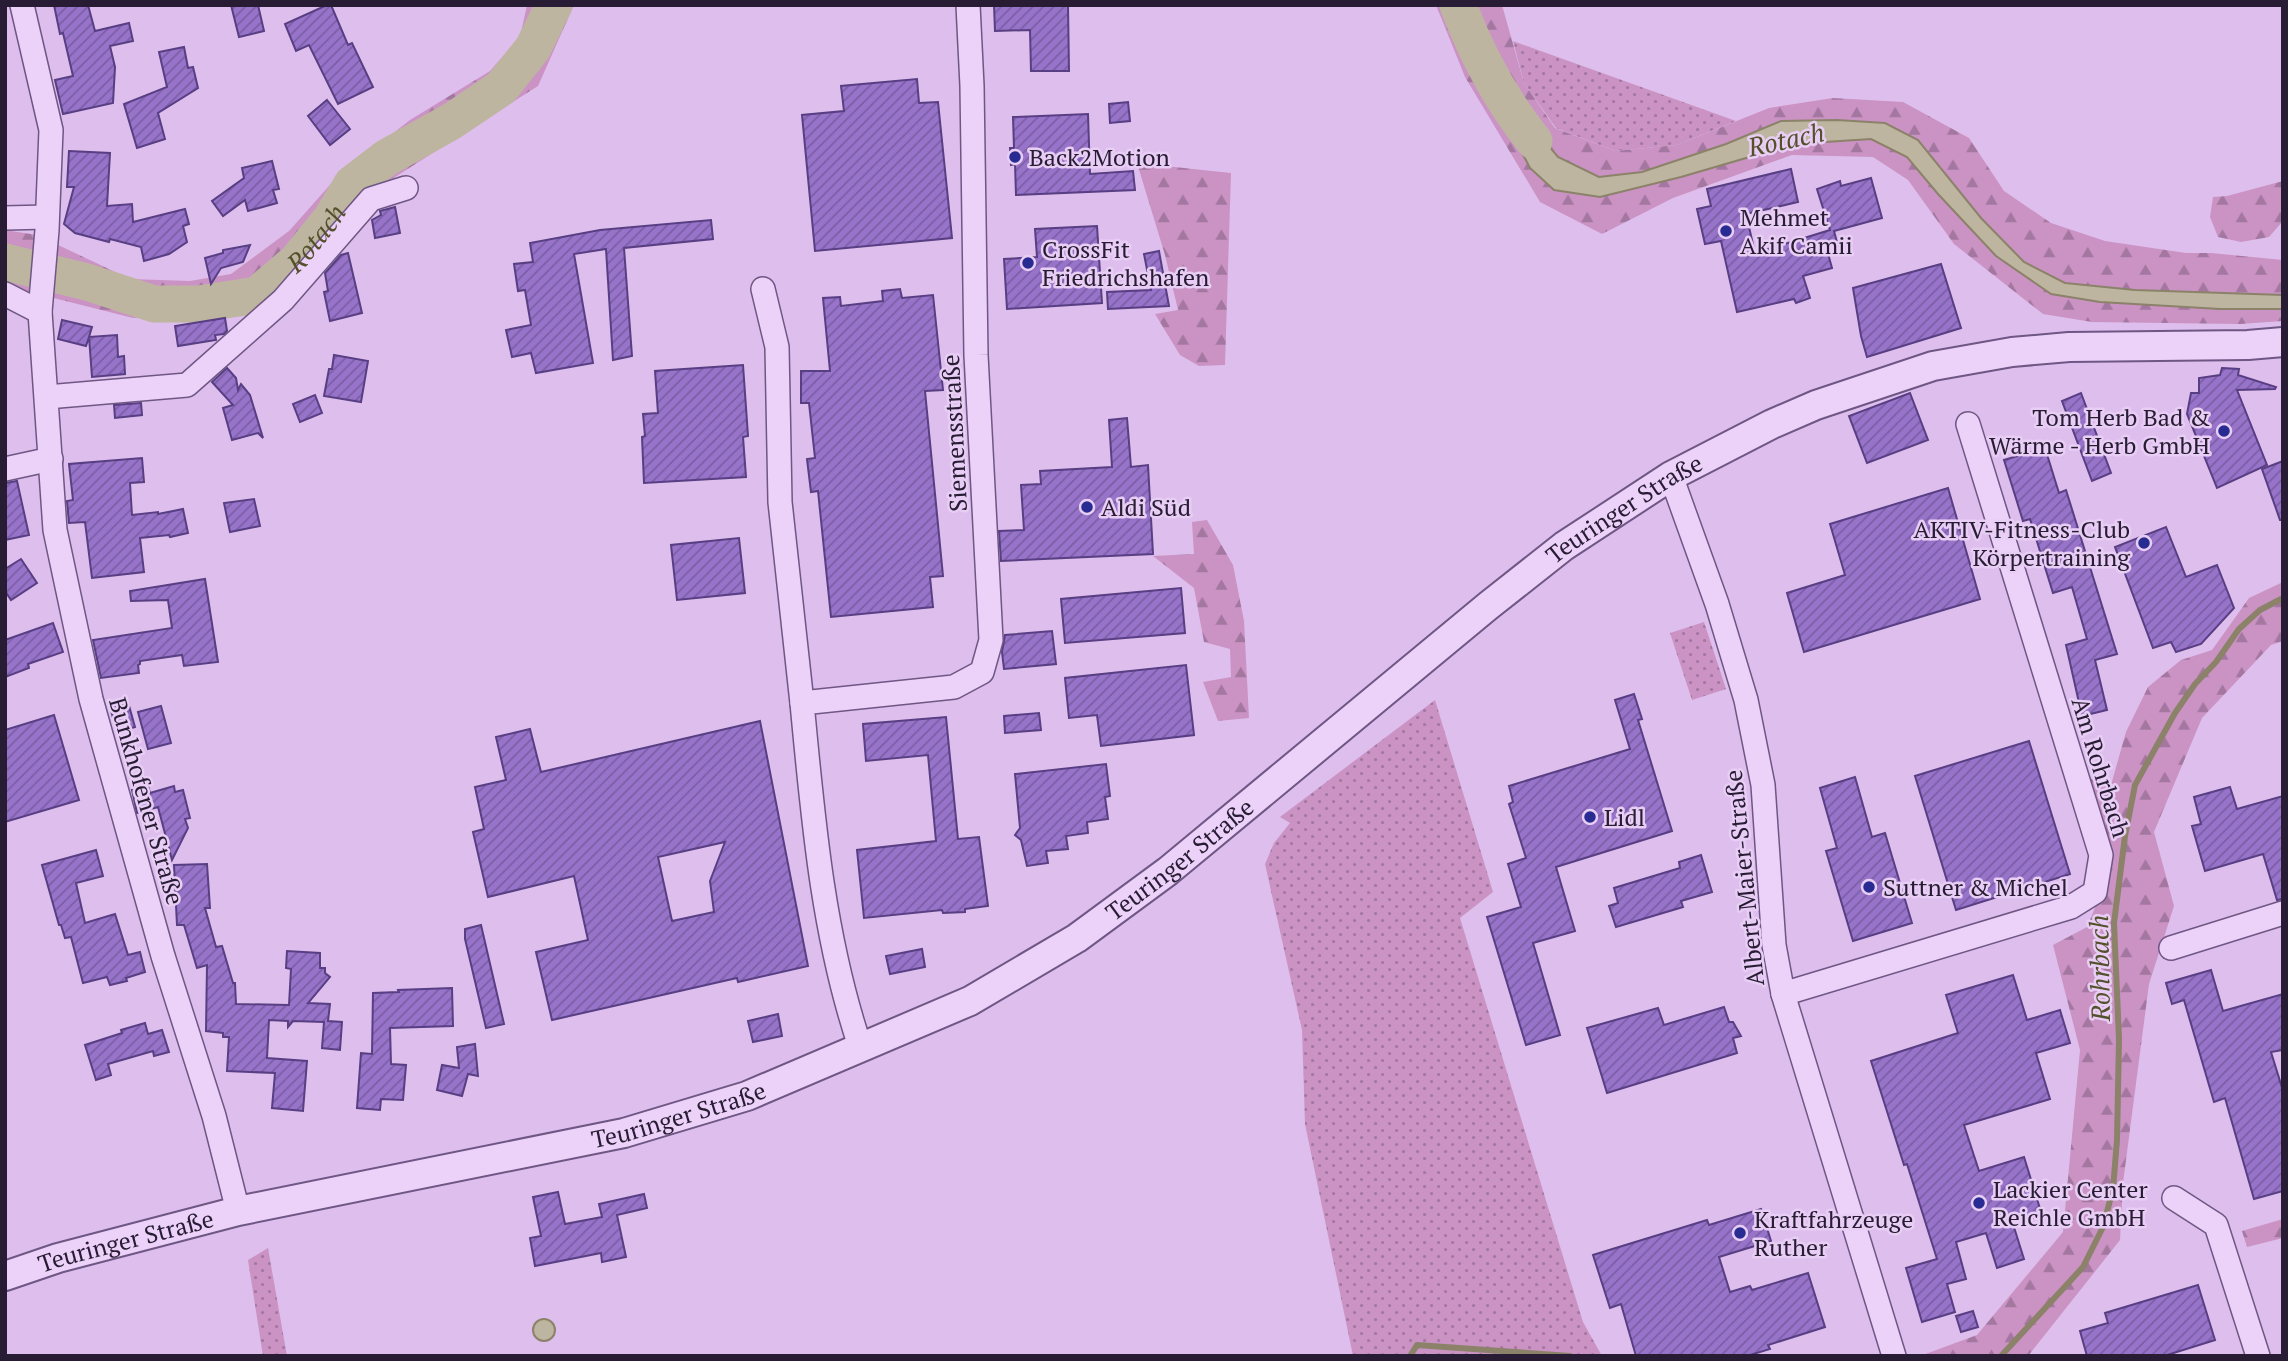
<svg xmlns="http://www.w3.org/2000/svg" width="2288" height="1361" viewBox="0 0 2288 1361" font-family="'PT Serif',serif">
	<style>
		.grass { fill: url(#grass-dots) }
		.forest { fill: url(#forest-firs) }
		.water { fill: #beb5a1; stroke: #8b8269; stroke-width: 2 }
		.lines { fill: none; stroke-linecap: round; stroke-linejoin: round }
		.stream { stroke: #8b8269; stroke-width: 6 }
		.river { stroke: #beb5a1; stroke-width: 37 }
		.building { fill: url(#building-hatch); stroke: #583e83; stroke-width: 2; fill-rule: evenodd }
		.minor-casing { stroke: #6e5784; stroke-width: 26 }
		.tertiary-casing { stroke: #6e5784; stroke-width: 32 }
		.minor { stroke: #ecd1f8; stroke-width: 23 }
		.tertiary { stroke: #ecd1f8; stroke-width: 28 }
		.poi-dot { fill: #282b92; stroke: #e8cdf4; stroke-width: 2.5 }
		.labels { text-anchor: middle; dominant-baseline: central; stroke-width: 5; stroke-linejoin: round; paint-order: stroke }
		.poi-label { font-size: 24px; fill: #271c34; stroke: #e8cdf4; text-anchor: start }
		.street-label { font-size: 24px; fill: #271c34; stroke: #e8cdf4 }
		.water-label { font-size: 26px; font-style: italic; fill: #54502b; stroke: #e8cdf4 }
	</style>
	<defs>
		<pattern id="grass-dots" width="8" height="8" patternUnits="userSpaceOnUse" patternTransform="scale(1.75)"><rect width="8" height="8" fill="#ca93c4"/><path d="M2 2h.1M6 6h.1" fill="none" stroke="#a477a0" stroke-width="1.8" stroke-linecap="round"/></pattern>
		<pattern id="forest-firs" width="22" height="20" patternUnits="userSpaceOnUse" patternTransform="scale(1.75)"><rect width="22" height="20" fill="#ca93c4"/><path d="M5 1l3.5 6h-7zM16 11l3.5 6h-7z" fill="#a477a0"/></pattern>
		<pattern id="building-hatch" width="6" height="6" patternUnits="userSpaceOnUse" patternTransform="scale(1.75)"><rect width="6" height="6" fill="#9774ca"/><path d="M-1 1l2-2M0 6l6-6M5 7l2-2" fill="none" stroke="#7b5ea5"/></pattern>
	</defs>
	<rect width="100%" height="100%" fill="#debeed"/>
	<g class="grass">
		<path d="M1513,41l223,80 -59,24 -62,6 -59,-23 -32,-45z"/>
		<path d="M1704,622l22,67 -34,11 -22,-67z"/>
		<path d="M1435,700l58,192 -33,26 123,404 19,34h-249l-48,-232 -3,-94 -37,-166 9,-21 16,-20 -10,-6z"/>
		<path d="M268,1248l19,108h-24l-15,-96z"/>
	</g>
	<g class="forest">
		<path d="M527,5h47l-36,81 -168,107 -90,96 -45,28 -102,1 -127,-32 -1,-56 32,5 93,44 60,2 41,-7 58,-43 48,-54 73,-57 80,-49 30,-34z"/>
		<path d="M1436,5h66l22,78 31,45 60,23 62,-6 92,-37 64,-10 70,4 66,36 35,53 47,32 54,18 81,12h25l72,7v35l-148,-5 -70,-7 -41,-21 -43,-44 -63,-78 -137,-19 -54,23 -85,28 -43,5 -41,-19 -50,-59 -9,9 55,82 127,-13 113,-33 77,-5 36,18 31,37 113,100 49,8 120,7h63v12l-43,3 -148,-2 -49,-8 -89,-70 -46,-64 -35,-23 -81,-2 -119,43 -71,36 -62,-32 -75,-125z"/>
		<path d="M1137,163l94,10 -6,192 -26,1 -19,-11 -25,-41 23,-4 -13,-55z"/>
		<path d="M2283,181v40l-14,16 -28,5 -23,-5 -8,-20 3,-20 14,-1z"/>
		<path d="M1207,520l26,45 11,56 5,97 -31,3 -15,-39 28,-5 -1,-28 -26,-7 -10,-54 -41,-32 41,-2 -2,-32z"/>
		<path d="M2283,582v59l-12,4 -69,73 -48,114 20,74 -25,78 -26,199 -3,57 -92,116h-108l57,-21 86,-103 17,-182 -27,-105 34,-18 19,-46 -21,-104 26,8 15,-53 22,-45 33,-27 31,-10 37,-52z"/>
		<path d="M2283,1219v19l-36,9 -5,-16z"/>
	</g>
	<g class="water">
		<path d="M1509,99l49,58 41,20 43,-5 84,-28 55,-23 56,-1 48,3 33,17 63,78 43,44 41,21 70,7 148,5v14h-63l-120,-7 -49,-8 -55,-38 -58,-62 -31,-37 -36,-18 -77,5 -113,33 -81,20 -46,-7 -24,-22 -31,-60z"/>
		<circle cx="544" cy="1330" r="11"/>
	</g>
	<g class="lines">
		<g class="stream">
			<path d="M1410,1356l7,-11 153,11"/>
			<path d="M2001,1356l82,-89 20,-40 10,-38 4,-49 2,-101 -5,-116 11,-87 10,-51 40,-72 20,-29 21,-22 23,-33 21,-19 23,-12"/>
		</g>
		<g class="river">
			<path d="M1458,5c19,50 43,95 76,136"/>
			<path id="s1" d="M5,262l82,20 67,22h45l58,-9 40,-34 34,-42 21,-35 34,-26 66,-37 49,-33 32,-40 21,-43"/>
		</g>
	</g>
	<g class="building">
		<path d="M54,5h34l7,26 34,-8 4,18 -23,5 5,21 -2,36 -50,11 -8,-34 18,-4 -10,-43 -3,1z"/>
		<path d="M231,5h27l6,26 -25,6z"/>
		<path d="M327,5h4l17,40 4,-2 21,44 -35,17 -29,-59 -13,6 -11,-27z"/>
		<path d="M994,5h74l1,66h-38l-1,-41 -35,1z"/>
		<path d="M184,47l4,21 5,-1 5,21 -40,25 7,26 -28,9 -13,-44 43,-17 -8,-35z"/>
		<path d="M917,79l2,24 19,-1 14,136 -137,13 -13,-136 42,-4 -3,-25z"/>
		<path d="M327,100l23,29 -20,16 -22,-29z"/>
		<path d="M1128,102l2,19 -20,2 -1,-19z"/>
		<path d="M1088,114l2,60 43,-3 2,19 -119,5 -1,-31 -4,1 -1,-17h4l-1,-31z"/>
		<path d="M69,151l41,2 -3,53 25,-2 1,18 52,-13 4,15 -6,2 4,16 -18,12 -25,7 -3,-14 -31,-8 -1,3 -34,-9 -11,-9 10,-37h-7z"/>
		<path d="M272,161l7,28 -6,1 4,13 -29,8 -3,-11 -22,16 -11,-15 32,-23 -2,-10z"/>
		<path d="M1791,169l7,33 -52,12 9,39 75,-23 -13,-41 23,-8 1,5 30,-8 11,40 -48,13 4,15 -11,4 5,18 -29,8 7,22 -14,5 -2,-4 -57,13 -16,-71 -16,3 -8,-35 14,-3 -4,-17z"/>
		<path d="M395,207l5,26 -25,5 -3,-18 9,-5 -1,-4z"/>
		<path d="M711,220l2,19 -89,9 8,108 -19,4 -7,-111 -32,5 19,109 -57,10 -5,-20 -19,4 -6,-27 25,-5 -6,-35 -7,1 -4,-27 19,-2 -3,-19 70,-13z"/>
		<path d="M1097,226l5,77 -95,6 -3,-50 33,-2 -2,-28z"/>
		<path d="M250,245l-7,17 -22,6 -10,16 -6,-26 18,-5v-3z"/>
		<path d="M1159,251l10,55 -61,3 -1,-17 44,-2 -7,-36z"/>
		<path d="M348,253l14,60 -32,8 -6,-29 4,-1 -3,-18 16,-18z"/>
		<path d="M1941,264l20,64 -94,29 -6,-21 -8,-48z"/>
		<path d="M900,289l2,9 31,-3 10,95 -18,1 18,185 -13,1 3,30 -102,10 -13,-126 -7,1 -4,-33 8,-1 -6,-55h-8v-32h29l-7,-73 17,-1 1,9 42,-5 -1,-10z"/>
		<path d="M225,318l2,13 -3,3 -9,1 1,5 -38,6 -3,-20z"/>
		<path d="M62,320l30,7 -3,10 28,-2 1,22 6,-1 1,18 -33,3 -3,-40 -3,9 -28,-7z"/>
		<path d="M334,355l34,6 -7,41 -37,-6 5,-27h3z"/>
		<path d="M743,365l5,71 -5,1 3,40 -102,6 -2,-46 3,-1 -2,-22 15,-1 -3,-42z"/>
		<path d="M227,368l9,10 2,12 3,-6 9,11 13,43 -5,-5 -26,7 -9,-32 10,-3 -21,-23z"/>
		<path d="M2222,368l17,1 -1,6 38,12 -1,2 -38,1 30,75 -50,23 -30,-74 4,-21h8v-15l21,-3z"/>
		<path d="M1910,393l18,47 -61,23 -18,-47z"/>
		<path d="M2081,393l30,80 -19,8 -30,-80z"/>
		<path d="M315,395l7,18 -22,9 -7,-18z"/>
		<path d="M141,403l1,12 -27,3 -1,-13z"/>
		<path d="M1127,418l4,49 17,-2 5,89 -152,7 -2,-30 25,-1 -3,-45 20,-1 -1,-13 72,-4 -3,-47z"/>
		<path d="M2045,448l14,45 7,-3 51,164 -22,6 12,50 -25,6 -16,-71 21,-6 -15,-52 -19,6 -23,-74 -7,2 -19,-61z"/>
		<path d="M142,458l2,24 -14,1 2,32 26,-3v2l25,-5 5,24 -18,4 -1,-2 -29,3 4,34 -52,6 -7,-56 -16,1 -2,-22 6,-1 -4,-36z"/>
		<path d="M2283,461v59h-3l-18,-51z"/>
		<path d="M17,481l12,54 -24,5v-57z"/>
		<path d="M1948,488l32,111 -176,53 -17,-59 58,-18 -15,-51z"/>
		<path d="M254,499l6,27 -30,6 -6,-29z"/>
		<path d="M2166,527l20,50 31,-12 17,43 -33,36 -25,8 -5,-10 -18,6 -38,-101z"/>
		<path d="M739,538l6,55 -68,7 -6,-55z"/>
		<path d="M21,559l16,24 -26,17 -6,-9v-22z"/>
		<path d="M205,579l13,83 -34,4 -2,-11 -42,6v3l-2,1 1,8 -38,5 -8,-38 79,-12 -4,-28 -37,1 -1,-10z"/>
		<path d="M1181,588l4,45 -120,10 -4,-44z"/>
		<path d="M53,623l10,29 -35,12 1,4 -24,9v-37z"/>
		<path d="M1052,631l4,33 -52,5 -2,-17 3,-17z"/>
		<path d="M1186,665l8,70 -93,11 -4,-31 -28,3 -4,-40z"/>
		<path d="M1634,694l8,25 -4,1 34,111 -116,36 19,64 -42,12 27,92 -34,10 -39,-128 34,-10 -13,-43 18,-6 -17,-54 4,-2 -4,-16 121,-37 -15,-49z"/>
		<path d="M128,702l7,25 -18,5 -7,-25z"/>
		<path d="M161,706l10,37 -23,6 -10,-37z"/>
		<path d="M1039,713l2,17 -36,3 -1,-17z"/>
		<path d="M54,715l25,85 -74,22v-92z"/>
		<path d="M946,717l12,122 21,-2 9,69 -23,3v3l-22,1 -1,-3 -78,8 -7,-68 79,-9 -8,-86 -62,6 -3,-37z"/>
		<path d="M760,721l48,245 -70,16 -1,-4 -185,42 -16,-68 52,-12 -14,-64 -86,21 -15,-65 11,-3 -9,-42 31,-7 -10,-43 34,-8 11,43zM725,842l-15,39 4,31 -42,9 -14,-64z"/>
		<path d="M2029,741l41,133 -114,36 -41,-134z"/>
		<path d="M1106,764l4,32 -5,1 3,22 -21,3 1,11 -22,3 2,13 -22,2 2,12 -21,3 -6,-26 -6,-5 5,-7 -5,-54z"/>
		<path d="M1855,777l17,60 13,-4 27,90 -59,18 -27,-90 11,-3 -17,-60z"/>
		<path d="M148,786l2,7 24,-7 1,6 8,-2 7,28 -5,1 3,9 -16,32 -14,-53 -21,6 -5,-23z"/>
		<path d="M2230,787l7,22 46,-13v103l-6,1 -14,-46 -58,17 -13,-45 9,-2 -7,-27z"/>
		<path d="M96,850l7,26 -27,7 9,40 30,-9 13,41 12,-3 5,20 -19,6 1,3 -17,4 -3,-8 -24,6 -12,-46 -6,1 -4,-13h-2l-17,-60z"/>
		<path d="M1701,855l11,37 -31,9 2,6 -67,20 -7,-21 9,-3 -4,-15 66,-20 -1,-6z"/>
		<path d="M207,864l3,44h-5l11,39 6,-1 11,37h2l1,21 53,1 2,-36 -5,-1 1,-17 33,2v15h5v5l5,4 -22,26 22,1 -2,17 14,1 -2,28 -18,-2 2,-26 -31,-1 -5,6v-6l-19,-1 -2,38 40,3 -4,50 -31,-3 3,-35 -48,-2 2,-34h-6v-4l-17,-2 1,-66 -10,3 -13,-43h-7l-3,-60z"/>
		<path d="M481,925l23,99 -18,4 -21,-89v-10z"/>
		<path d="M922,949l3,18 -35,7 -4,-18z"/>
		<path d="M2211,970l12,41 60,-17v56l-12,2 12,39v100l-29,8 -29,-101 -11,4 -30,-102 -12,4 -6,-21z"/>
		<path d="M2013,975l14,45 33,-10 10,33 -34,10 14,46 -86,26 15,46 45,-14 18,58 -29,9 11,35 -27,9 -11,-35 -30,9 10,37 -19,5 8,28 -33,10 -16,-54 31,-9 -30,-95 -3,1 -33,-104 87,-28 -12,-38z"/>
		<path d="M452,988l1,38 -63,2 1,36 15,1 -3,35 -22,-1 -1,11 -23,-2 4,-55 11,1 1,-61 26,-1 -1,-2z"/>
		<path d="M1724,1007l5,15h4l8,14 -8,2 4,15 -130,40 -20,-65 71,-20 6,17z"/>
		<path d="M778,1014l4,22 -29,6 -5,-21z"/>
		<path d="M145,1023l3,11 14,-4 7,22 -15,4 -1,-5 -45,13 3,11 -15,5 -11,-35 37,-12 -1,-3z"/>
		<path d="M475,1044l3,32 -10,-2 -6,22 -25,-6 5,-25 17,3 -2,-21z"/>
		<path d="M558,1192l7,32 37,-7 -3,-13 45,-10 3,14 -30,7 9,42 -24,5 -1,-9 -66,13 -5,-28 11,-2 -8,-39z"/>
		<path d="M1761,1209l10,32 -52,16 11,35 20,-6 2,4 56,-17 17,54 -57,18 2,4 -23,7h-111l-15,-52 -11,4 -17,-53 114,-35 2,5z"/>
		<path d="M2198,1285l17,55 -51,16h-77l-7,-25 28,-8 -3,-10z"/>
		<path d="M1973,1311l5,16 -17,5 -5,-16z"/>
	</g>
	<g class="lines">
		<defs>
			<g id="minor">
				<path d="M22,5l29,125 -4,100 -7,82 15,218 36,169 72,257 51,160 24,95"/>
				<path d="M5,218l42,-1"/>
				<path d="M763,289l14,58 3,155 22,201"/>
				<path d="M5,294l35,18"/>
				<path d="M47,397l140,-12 96,-85 88,-101 35,-11"/>
				<path d="M5,469l46,-10"/>
				<path d="M1671,476l46,128 29,96 17,85 11,160 9,49 111,362"/>
				<path d="M2171,948l112,-35"/>
				<path d="M1783,994l288,-87 24,-15 6,-37 -133,-431"/>
				<path d="M861,1049c-38,-111 -48,-230 -59,-346l152,-16 28,-15 9,-32 -15,-285 -4,-269 -4,-81"/>
				<path d="M2174,1198l42,27 42,131"/>
			</g>
			<g id="tertiary">
				<path id="s2" d="M5,1276l53,-18 180,-47 386,-78 123,-37 223,-95 107,-63 91,-67 320,-265 76,-60 107,-70 101,-52 44,-19 117,-39 79,-14 57,-5 179,-2 35,-3"/>
			</g>
		</defs>
		<use href="#minor" class="minor-casing"/>
		<use href="#tertiary" class="tertiary-casing"/>
		<use href="#minor" class="minor"/>
		<use href="#tertiary" class="tertiary"/>
	</g>
	<g class="poi-dot">
		<circle cx="1015" cy="157" r="7"/>
		<circle cx="1726" cy="231" r="7"/>
		<circle cx="1028" cy="263" r="7"/>
		<circle cx="2224" cy="431" r="7"/>
		<circle cx="1087" cy="507" r="7"/>
		<circle cx="2144" cy="543" r="7"/>
		<circle cx="1590" cy="817" r="7"/>
		<circle cx="1869" cy="887" r="7"/>
		<circle cx="1979" cy="1203" r="7"/>
		<circle cx="1740" cy="1233" r="7"/>
	</g>
	<g class="labels">
		<g class="poi-label">
			<text x="1029" y="157">Back2Motion</text>
			<text x="1740" y="217">Mehmet<tspan x="1740" dy="28">Akif Camii</tspan></text>
			<text x="1042" y="249">CrossFit<tspan x="1042" dy="28">Friedrichshafen</tspan></text>
			<text x="2210" y="417" text-anchor="end">Tom Herb Bad &amp;<tspan x="2210" dy="28">Wärme - Herb GmbH</tspan></text>
			<text x="1101" y="507">Aldi Süd</text>
			<text x="2130" y="529" text-anchor="end">AKTIV-Fitness-Club<tspan x="2130" dy="28">Körpertraining</tspan></text>
			<text x="1604" y="817">Lidl</text>
			<text x="1883" y="887">Suttner &amp; Michel</text>
			<text x="1993" y="1189">Lackier Center<tspan x="1993" dy="28">Reichle GmbH</tspan></text>
			<text x="1754" y="1219">Kraftfahrzeuge<tspan x="1754" dy="28">Ruther</tspan></text>
		</g>
		<g class="street-label">
			<text transform="translate(954 433) rotate(-93)">Siemensstraße</text>
			<text stroke="none"><textPath href="#s2" startOffset="1827">Teuringer Straße</textPath></text>
			<text transform="translate(2101 767) rotate(73)">Am Rohrbach</text>
			<text transform="translate(147 801) rotate(74)">Bunkhofener Straße</text>
			<text stroke="none"><textPath href="#s2" startOffset="1260">Teuringer Straße</textPath></text>
			<text transform="translate(1744 878) rotate(-96)">Albert-Maier-Straße</text>
			<text stroke="none"><textPath href="#s2" startOffset="693">Teuringer Straße</textPath></text>
			<text stroke="none"><textPath href="#s2" startOffset="126">Teuringer Straße</textPath></text>
		</g>
		<g class="water-label">
			<text transform="translate(1786 139) rotate(-12)">Rotach</text>
			<text stroke="none"><textPath href="#s1" startOffset="341">Rotach</textPath></text>
			<text transform="translate(2099 968) rotate(-91)">Rohrbach</text>
		</g>
	</g>
	<rect width="2288" height="1361" fill="none" stroke="#271c34" stroke-width="14"/>
</svg>
